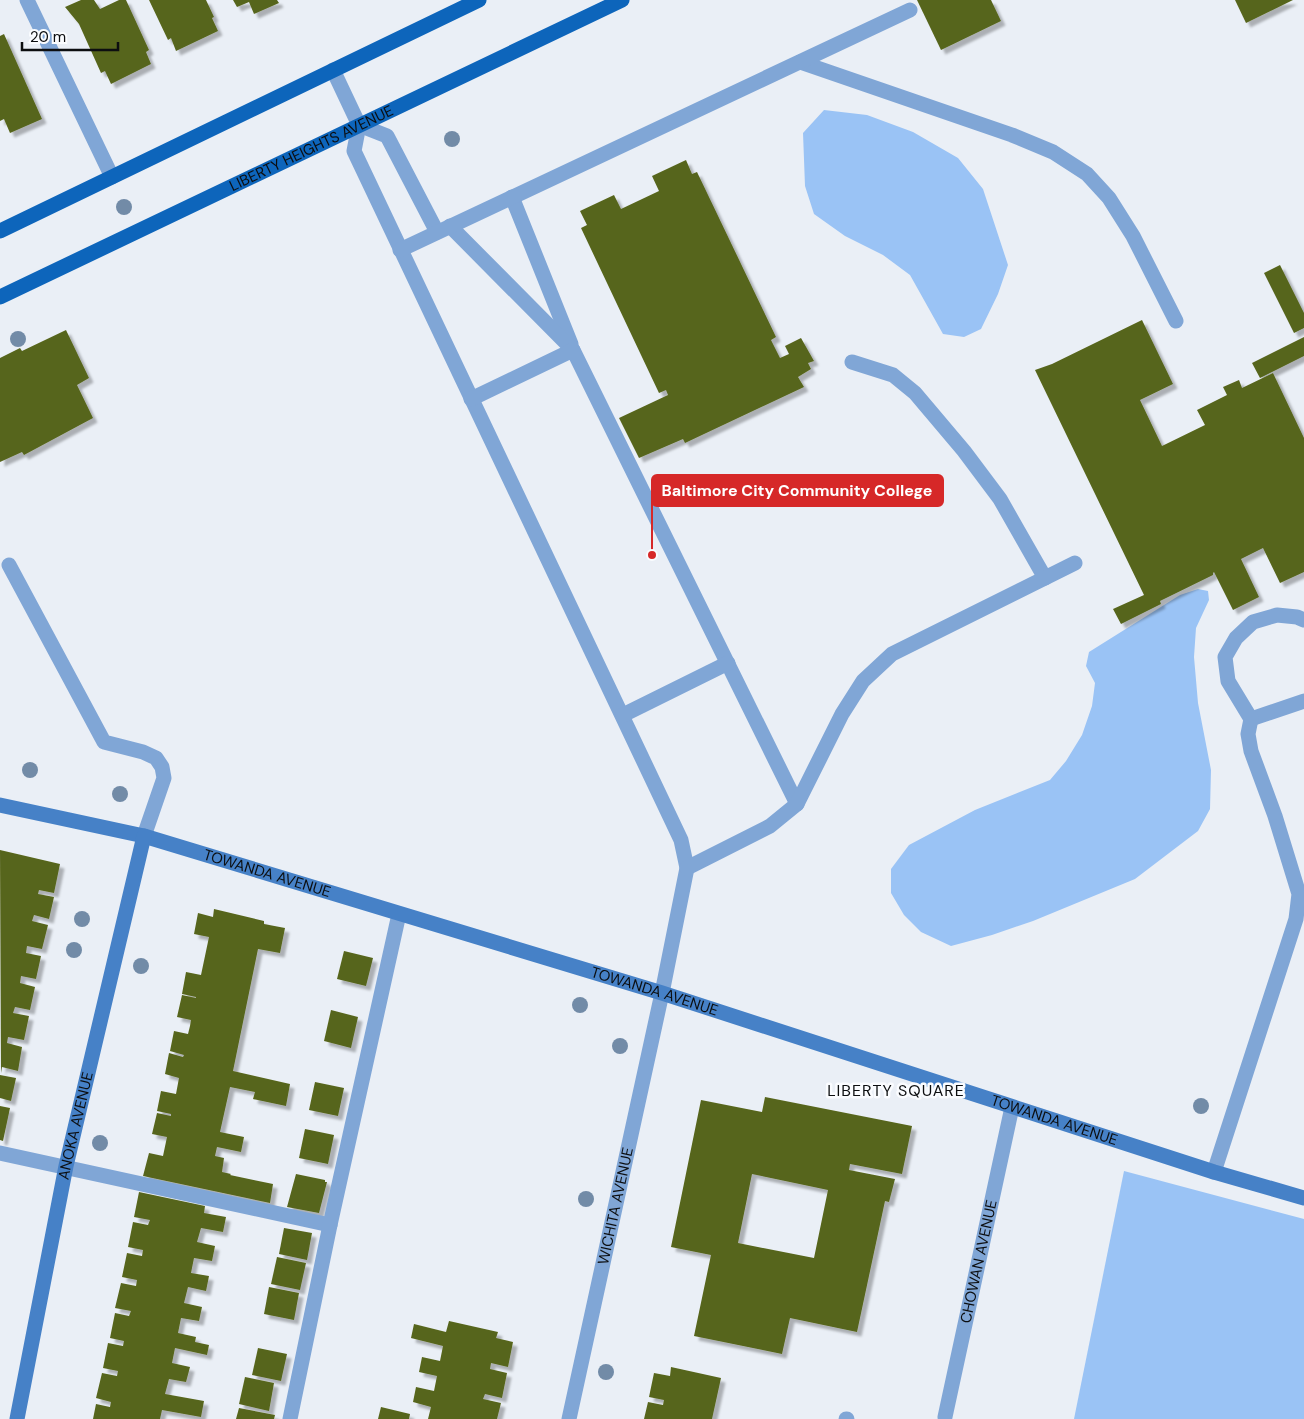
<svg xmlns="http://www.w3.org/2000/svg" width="1304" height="1419" viewBox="0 0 1304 1419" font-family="'DM Sans',sans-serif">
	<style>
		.green { fill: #9ac3f5 }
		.building { fill: #57651b; fill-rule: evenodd; filter: url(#shadow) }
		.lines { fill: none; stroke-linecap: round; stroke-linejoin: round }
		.lane { stroke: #80a6d6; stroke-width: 15 }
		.street { stroke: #80a6d6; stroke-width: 15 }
		.secondary { stroke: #4681c7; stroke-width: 15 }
		.primary { stroke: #0d65bb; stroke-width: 15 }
		.tree { fill: #728ba7 }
		.labels { text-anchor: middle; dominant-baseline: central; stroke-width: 5; stroke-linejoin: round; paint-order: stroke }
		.street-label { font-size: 15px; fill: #0c0e10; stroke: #fafcff }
		.neighbourhood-label { font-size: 16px; letter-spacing: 1px; fill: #0c0e10; stroke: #fafcff }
		.leader { fill: none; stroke: #d62828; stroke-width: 2 }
		.callout-dot { fill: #d62828; stroke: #fafcff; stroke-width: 2 }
		.callout { fill: #d62828; stroke: #d62828; stroke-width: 2 }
		.callout-label { font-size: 16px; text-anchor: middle; font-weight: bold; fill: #fff }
	</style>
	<defs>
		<filter id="shadow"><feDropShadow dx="4.5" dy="4.5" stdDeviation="1" flood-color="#0004"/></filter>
	</defs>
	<rect width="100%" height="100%" fill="#eaeff6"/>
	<g class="green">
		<path d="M824,110l43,5 46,17 45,26 25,31 25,76 -10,29 -17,35 -17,8 -21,-3 -33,-59 -27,-20 -38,-19 -31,-22 -9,-28 -2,-53z"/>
		<path d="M1198,589l10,2 1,9 -13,28 -2,29 4,46 13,67 -1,39 -12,22 -63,48 -102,42 -41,14 -41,11 -30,-14 -17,-17 -13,-22v-24l18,-24 66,-35 75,-30 16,-19 16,-26 10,-29 3,-23 -9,-17 3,-14 91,-57z"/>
		<path d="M1124,1171l180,48v200h-230z"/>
	</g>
	<g class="building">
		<path d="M81,0h13l6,9 19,-9h7l23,50 -3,2 5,12 -40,20 -6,-13 -4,2 -22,-49 -14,-17z"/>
		<path d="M149,0h57l8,17 -2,1 6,13 -42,20 -5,-13 -3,2z"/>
		<path d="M233,0h44l2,3 -25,11 -5,-12 -12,5z"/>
		<path d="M917,0h74l10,21 -60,29z"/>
		<path d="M1235,0h58l-47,23z"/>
		<path d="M4,34l38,85 -32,14 -6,-14 -4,2v-85z"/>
		<path d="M686,160l6,14 5,-2 79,165 -5,3 9,18 9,-4 -4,-8 16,-8 13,23 -6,2 3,6 -13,8 6,10 -119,56 -2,-4 -44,19 -20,-40 49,-23 -2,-5 -7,3 -78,-165 6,-3 -7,-14 34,-16 7,14 38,-18 -7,-15z"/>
		<path d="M1280,265l24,48v15l-10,5 -30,-60z"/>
		<path d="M1142,320l31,64 -33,16 22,46 43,-21 -8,-15 30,-15 -4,-8 16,-7 3,8 31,-15 31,65v134l-24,11 -17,-35 -22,11 18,38 -26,13 -19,-38 -1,1v2l-53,26 1,3 -40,20 -8,-15 31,-14 -109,-225 17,-6z"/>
		<path d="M66,330l23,48 -12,7 16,33 -69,37 -2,-3 -22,10v-104l20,-10 2,3z"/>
		<path d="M1304,337v19l-44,22 -8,-15z"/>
		<path d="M0,850l60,14 -6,29 -15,-3 -1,4 16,3 -5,22 -15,-4 -2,6 16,4 -6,24 -15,-3 -1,7 15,3 -5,23 -15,-3 -1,7 15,4 -5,23 -15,-3 -2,6 16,3 -5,24 -16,-3 -1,6 15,4 -4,24 -16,-4 -1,6z"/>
		<path d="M214,909l50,12v3l21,4 -5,25 -22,-4 -25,122 57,13 -4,22 -33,-7 2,-7 -25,-5 -10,45 24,5 -3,15 -24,-5 -2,9 9,2 -2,14 9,2 -1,1 43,9 -3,19 -127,-27 6,-23 14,3 4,-19 -15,-3 5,-21 14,3v-2l-14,-3 4,-20 15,3 3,-16 -14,-4 4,-21 14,4 1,-2 -14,-4 4,-20 14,3 2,-8 1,-6 -14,-3 5,-22 14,3v-1l-14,-3 4,-22 15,3 8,-38 -15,-3 4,-21 15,4z"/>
		<path d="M344,951l29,7 -7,28 -29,-7z"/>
		<path d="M331,1010l27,7 -7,31 -27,-7z"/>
		<path d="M0,1075l16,3 -5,23 -11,-3z"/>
		<path d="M315,1082l29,6 -6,28 -29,-6z"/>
		<path d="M765,1097l147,29 -10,48 -52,-10 -1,6 46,9 -6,23 -4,-1 -28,131 -67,-14 -8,36 -88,-18 17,-81 -40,-8 30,-147 61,12zM752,1174l76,16 -14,68 -76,-15z"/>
		<path d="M0,1106l10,2 -7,33 -3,-1z"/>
		<path d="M305,1129l29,6 -6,29 -29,-6z"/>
		<path d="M296,1174l29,6v2h2l-8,31 -32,-6z"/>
		<path d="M139,1192l66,14 -1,7 22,4 -3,15 -22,-4 -4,14 18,4 -3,15 -18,-3 -3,15 18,3 -3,15 -18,-4 -4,16 18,4 -3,14 -18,-3 -3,15 18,4 -1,5 14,3 -2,10 -32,-7 -3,15 18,4 -4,15 -17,-3 -4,15 39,7 -3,16 -39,-7 -2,9h-67l3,-15 14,3 1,-5 -15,-4 6,-25 15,3 1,-5 -15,-3 5,-25 15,3 1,-5 -14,-3 5,-25 14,3 2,-5 -16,-3 6,-25 15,3 1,-6 -15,-3 5,-24 15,3 1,-6 -15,-3 5,-25 15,3 2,-5 -16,-3z"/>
		<path d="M284,1228l28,5 -5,27 -28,-6z"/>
		<path d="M277,1257l29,6 -6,27 -29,-6z"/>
		<path d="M269,1287l30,6 -5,27 -30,-6z"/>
		<path d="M449,1321l49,11 -2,6 17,4 -5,25 -17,-4 -1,6 17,4 -5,25 -17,-4 -2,5 18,4 -4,16h-69l3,-12 -18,-5 3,-15 18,4 3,-15 -18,-4 3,-15 18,4 3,-15 -32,-8 3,-14 32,8z"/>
		<path d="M258,1348l29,6 -6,27 -29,-6z"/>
		<path d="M671,1367l50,11 -9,41h-68l4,-17 15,3 1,-5 -15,-3 5,-24 16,3z"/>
		<path d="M245,1377l29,6 -5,28 -30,-7z"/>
		<path d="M381,1407l29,7 -1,5h-31z"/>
		<path d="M239,1408l36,7 -1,4h-38z"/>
	</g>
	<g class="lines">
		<g class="lane">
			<path d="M27,0l85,177"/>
			<path d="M800,62l212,73 41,17 34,22 22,24 24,38 43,85"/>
			<path d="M333,70l26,55 -5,26 327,689 6,28 -25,125"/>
			<path d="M359,125l28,11 50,96"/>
			<path d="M512,197l59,147"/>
			<path d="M450,226l123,124"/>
			<path d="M400,250l510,-240"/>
			<path d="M852,362l41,13 22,18 49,58 36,48 45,79"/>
			<path d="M471,399l102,-49 224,454"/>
			<path d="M9,565l95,177 39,10 13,6 6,9 2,11 -20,58"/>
			<path d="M623,715l105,-52"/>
			<path d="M1251,719l53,-18"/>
			<path d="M687,868l83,-42 27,-22 45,-90 21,-33 29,-27 183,-91"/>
			<path d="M0,1153l330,72"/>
			<path d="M1214,1172l82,-253 3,-25 -24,-78 -24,-65 -3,-17 3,-15 -23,-38 -3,-24 11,-19 17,-16 24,-7 20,2 7,3"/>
			<path d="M290,1419l40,-194 69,-311"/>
			<path d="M846,1419h1"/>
		</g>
		<g class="street">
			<path id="s1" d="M945,1417l67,-310"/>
			<path id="s2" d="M569,1419l93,-426"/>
		</g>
		<g class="secondary">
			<path id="s3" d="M0,805l144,31 518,157 552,179 90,26"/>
			<path id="s4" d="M17,1419l49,-253 78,-330"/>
		</g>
		<g class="primary">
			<path d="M0,231l479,-231"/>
			<path id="s5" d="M0,297l622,-297"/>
		</g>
	</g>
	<g class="tree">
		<circle cx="452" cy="139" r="8"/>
		<circle cx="124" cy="207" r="8"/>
		<circle cx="18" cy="339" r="8"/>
		<circle cx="30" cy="770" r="8"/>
		<circle cx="120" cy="794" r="8"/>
		<circle cx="82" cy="919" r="8"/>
		<circle cx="74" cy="950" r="8"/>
		<circle cx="141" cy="966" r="8"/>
		<circle cx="580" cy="1005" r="8"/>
		<circle cx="620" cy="1046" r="8"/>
		<circle cx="1201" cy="1106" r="8"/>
		<circle cx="100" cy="1143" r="8"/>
		<circle cx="586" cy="1199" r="8"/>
		<circle cx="606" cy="1372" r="8"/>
	</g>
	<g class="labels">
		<g class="street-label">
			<text stroke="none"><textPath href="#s5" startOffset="345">LIBERTY HEIGHTS AVENUE</textPath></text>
			<text stroke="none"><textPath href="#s3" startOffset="276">TOWANDA AVENUE</textPath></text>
			<text stroke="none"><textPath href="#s3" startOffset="681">TOWANDA AVENUE</textPath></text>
			<text stroke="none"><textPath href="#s3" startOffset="1101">TOWANDA AVENUE</textPath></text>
			<text stroke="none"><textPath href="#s4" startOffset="299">ANOKA AVENUE</textPath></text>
			<text stroke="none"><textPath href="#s2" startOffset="218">WICHITA AVENUE</textPath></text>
			<text stroke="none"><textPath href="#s1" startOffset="159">CHOWAN AVENUE</textPath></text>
		</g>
		<g class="neighbourhood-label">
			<text x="896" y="1090">LIBERTY SQUARE</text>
		</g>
	</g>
	<path class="leader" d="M652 555L652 491"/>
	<circle class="callout-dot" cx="652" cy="555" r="5"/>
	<rect class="callout" x="652" y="475" width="291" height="31" rx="5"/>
	<g class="callout-label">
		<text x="797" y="496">Baltimore City Community College</text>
	</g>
	<path d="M22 42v8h96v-8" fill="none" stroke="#0c0e10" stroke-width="2.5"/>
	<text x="30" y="42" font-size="15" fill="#0c0e10" stroke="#fafcff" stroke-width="4" paint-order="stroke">20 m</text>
</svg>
